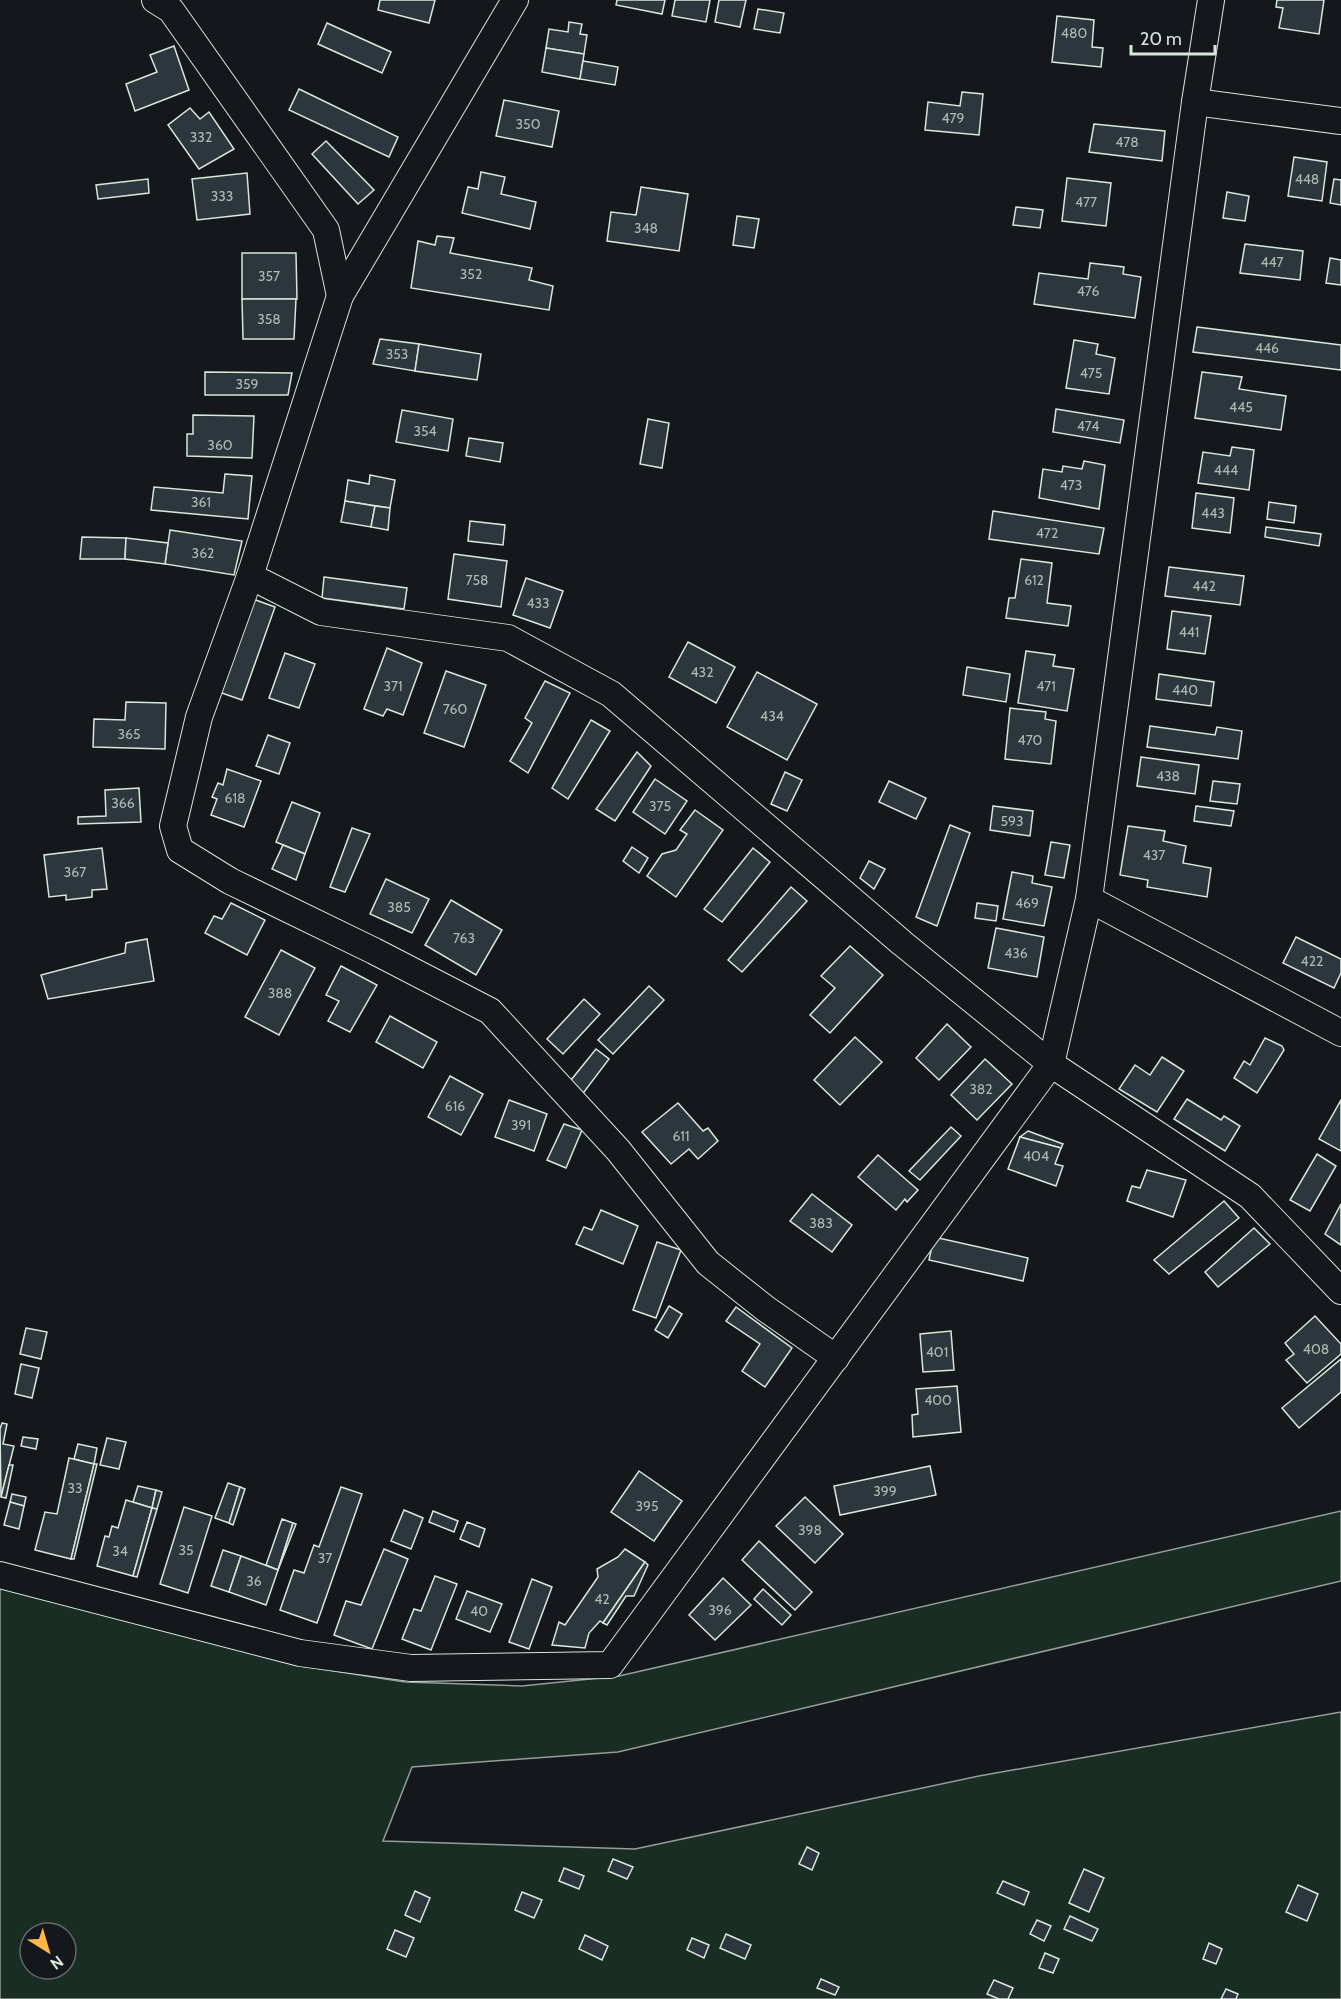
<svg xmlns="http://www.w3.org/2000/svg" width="1341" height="1999" viewBox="0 0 1341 1999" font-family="Cabin,sans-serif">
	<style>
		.green { fill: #1a2d24; stroke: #939e99; stroke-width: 1.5; fill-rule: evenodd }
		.building { fill: #2c363c; stroke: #d8e6dc; stroke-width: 1.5 }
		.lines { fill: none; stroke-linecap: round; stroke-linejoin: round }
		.street-casing { stroke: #d8e6dc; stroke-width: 28 }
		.street { stroke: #14181c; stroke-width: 26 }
		.labels { text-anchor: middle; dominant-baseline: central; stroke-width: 4.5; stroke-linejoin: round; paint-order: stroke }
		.number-label { font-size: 14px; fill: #adbab4 }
	</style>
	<rect width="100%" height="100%" fill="#14181c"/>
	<path class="green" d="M1341,1511v70l-723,171 -206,15 -29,74 252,8 344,-73 362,-64v287h-1341v-413l295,79 110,17 117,4 97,-10zM30,1933h36v36h-36z"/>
	<g class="building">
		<path d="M380,0h55l-6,23 -51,-13z"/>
		<path d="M617,0h48l-3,14 -46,-9z"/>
		<path d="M675,0h35l-4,22 -34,-6z"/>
		<path d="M719,0h27l-6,27 -25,-5z"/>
		<path d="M1277,0h47l-5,34 -40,-6 4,-20 -7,-1z"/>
		<path d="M758,9l26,4 -4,20 -26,-4z"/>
		<path d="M1057,16l37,4 -2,27 11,1 -2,19 -49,-5z"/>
		<path d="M569,22l13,2 -2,10 7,1 -3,19 -38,-6 3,-19 19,3z"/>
		<path d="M327,23l64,29 -9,21 -64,-29z"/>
		<path d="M174,46l15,44 -54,21 -9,-27 31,-12 -7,-17z"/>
		<path d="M546,48l38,6 -4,25 -38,-7z"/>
		<path d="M583,61l35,6 -3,18 -35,-6z"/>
		<path d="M299,89l99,48 -9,20 -100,-47z"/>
		<path d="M962,92l21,2 -4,41 -54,-5 3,-28 32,4z"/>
		<path d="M504,100l55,11 -7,36 -56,-11z"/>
		<path d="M190,108l10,11 9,-7 25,37 -35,20 -31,-44z"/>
		<path d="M1094,124l71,7 -3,30 -73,-9z"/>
		<path d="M326,141l48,49 -16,14 -46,-50z"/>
		<path d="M1294,157l33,5 -5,39 -34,-5z"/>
		<path d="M481,172l24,5 -4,17 35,8 -6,27 -68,-16 6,-26 10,2z"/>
		<path d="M247,173l3,41 -53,6 -5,-41z"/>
		<path d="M1067,178l44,5 -5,43 -44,-5z"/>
		<path d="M148,179l1,14 -51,6 -2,-14z"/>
		<path d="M1334,179l7,1v25l-11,-2z"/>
		<path d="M641,187l47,7 -9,57 -72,-10 4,-29 25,3z"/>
		<path d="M1227,192l22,4 -4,25 -22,-3z"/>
		<path d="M1016,207l27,3 -3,18 -27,-3z"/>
		<path d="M737,216l22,3 -5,29 -21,-3z"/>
		<path d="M437,236l17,2 -4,15 82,15 -3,12 24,6 -4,24 -138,-22 7,-47 17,4z"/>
		<path d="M1245,244l58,7 -3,29 -60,-7z"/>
		<path d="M242,253h54l1,46h-55z"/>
		<path d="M1330,258l11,2v25l-15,-2z"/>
		<path d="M1090,263l34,4 -1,7 18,3 -6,41 -101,-14 5,-31 49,6z"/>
		<path d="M242,299h54l-2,40h-51z"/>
		<path d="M1197,327l144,18v25l-148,-18z"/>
		<path d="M380,339l39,5 -4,27 -42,-7z"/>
		<path d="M1074,340l24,4 -2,10 19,4 -6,36 -43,-6z"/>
		<path d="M419,344l62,10 -4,26 -62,-9z"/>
		<path d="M205,372l87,1 -4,22h-83z"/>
		<path d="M1202,372l40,5 -3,12 47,7 -5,34 -86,-12z"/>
		<path d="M1056,409l68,11 -4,23 -67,-11z"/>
		<path d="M402,410l51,9 -5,32 -52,-9z"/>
		<path d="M193,415l61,1 -2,42 -65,-2v-22h6z"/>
		<path d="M648,419l21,4 -7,45 -22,-4z"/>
		<path d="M469,438l34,5 -3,19 -34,-6z"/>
		<path d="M1232,447l22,3 -5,40 -51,-7 5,-31 27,4z"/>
		<path d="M1084,461l21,4 -6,44 -60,-11 4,-29 19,3 1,-6 19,3z"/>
		<path d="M225,474l27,2 -4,43 -97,-9 3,-23 69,6z"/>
		<path d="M370,475l25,5 -5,28 -45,-7 3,-21 21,4z"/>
		<path d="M1196,493l38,5 -4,35 -38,-5z"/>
		<path d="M345,501l30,5 -4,21 -30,-5z"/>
		<path d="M1269,502l27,4 -2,17 -27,-4z"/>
		<path d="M375,506l15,2 -2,22 -17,-3z"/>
		<path d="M993,511l111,17 -5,26 -110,-15z"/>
		<path d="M470,521l35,4 -2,20 -35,-4z"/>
		<path d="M1266,527l55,7 -2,12 -54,-9z"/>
		<path d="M170,530l72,11 -8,34 -69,-11z"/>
		<path d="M82,537l44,1 -1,21h-45z"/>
		<path d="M126,538l42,5 -3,21 -40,-5z"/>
		<path d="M454,554l53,7 -6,46 -53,-8z"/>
		<path d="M1021,559l31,4 -5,40 24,3 -3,20 -62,-8 3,-20h6z"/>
		<path d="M1169,567l75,9 -4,29 -75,-9z"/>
		<path d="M324,577l83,11 -3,21 -82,-11z"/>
		<path d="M526,578l37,13 -13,37 -37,-13z"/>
		<path d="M253,599l22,8 -33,93 -23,-8z"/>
		<path d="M1172,611l39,5 -6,38 -38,-5z"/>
		<path d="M688,642l47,25 -19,36 -47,-26z"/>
		<path d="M387,648l35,15 -19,52 -16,-6 -4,7 -19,-7z"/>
		<path d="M1026,651l29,4 -2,11 21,3 -7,42 -49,-8z"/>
		<path d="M285,653l30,11 -16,44 -30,-10z"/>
		<path d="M967,667l43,7 -4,28 -43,-7z"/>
		<path d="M446,671l40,14 -22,62 -40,-14z"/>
		<path d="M757,672l60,32 -30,56 -60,-33z"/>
		<path d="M1159,674l55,8 -3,24 -55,-7z"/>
		<path d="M545,681l25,12 -42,80 -18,-12 22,-38 -7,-5z"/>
		<path d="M126,702l40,1 -1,46 -72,-2 1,-28 31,1z"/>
		<path d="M1010,708l36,4 -1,7 11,2 -5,43 -46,-5z"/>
		<path d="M591,720l19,11 -42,68 -16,-11z"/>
		<path d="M1150,726l65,9 2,-8 25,4 -4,28 -91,-12z"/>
		<path d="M268,735l22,8 -11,31 -23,-8z"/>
		<path d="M637,752l14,14 -36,55 -19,-12z"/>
		<path d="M1141,757l58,8 -4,29 -58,-8z"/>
		<path d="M227,769l34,12 -17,46 -33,-12 6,-16 -5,-2 6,-14 5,2z"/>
		<path d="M785,772l17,8 -15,31 -16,-7z"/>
		<path d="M655,779l32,22 -22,33 -32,-22z"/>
		<path d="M889,781l37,17 -10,21 -37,-17z"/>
		<path d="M1213,781l27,3 -3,20 -27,-3z"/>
		<path d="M139,788l2,34 -63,2v-7l28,-1 -1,-26z"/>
		<path d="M292,802l28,11 -15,41 -29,-12z"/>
		<path d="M993,806l40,5 -3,25 -40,-6z"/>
		<path d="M1196,806l38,5 -3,15 -37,-5z"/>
		<path d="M695,810l28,20 -47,67 -29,-21 15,-22 14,-4 11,-16 -7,-4z"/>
		<path d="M950,825l20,8 -33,93 -21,-9z"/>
		<path d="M1128,826l37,5 -2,10 23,5 -3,17 28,5 -4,29 -60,-10 1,-7 -28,-5z"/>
		<path d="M352,828l18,6 -25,58 -15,-5z"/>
		<path d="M1051,842l19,3 -6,33 -19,-3z"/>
		<path d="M283,845l22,9 -9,26 -24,-11z"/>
		<path d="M632,847l16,11 -9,15 -16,-12z"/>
		<path d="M102,848l5,41 -15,1v7l-26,3v-5l-17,2 -5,-42z"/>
		<path d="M753,848l17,14 -48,60 -18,-13z"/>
		<path d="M869,861l16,8 -11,20 -14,-11z"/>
		<path d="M1012,872l21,4 -1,7 20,4 -8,39 -41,-7z"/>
		<path d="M386,879l43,20 -17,34 -42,-19z"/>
		<path d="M791,887l16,14 -65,71 -14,-12z"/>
		<path d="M451,900l51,30 -26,45 -51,-30z"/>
		<path d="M231,903l34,17 -18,35 -42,-22 9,-17 8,3z"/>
		<path d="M977,903l21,3 -2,15 -21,-3z"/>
		<path d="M996,928l48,9 -7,40 -49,-9z"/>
		<path d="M1296,937l45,22v14l-7,15 -51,-25z"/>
		<path d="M147,939l7,42 -106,18 -7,-24 84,-22 1,-10z"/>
		<path d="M850,946l33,29 -53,58 -20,-18 25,-27 -14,-12z"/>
		<path d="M281,950l34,18 -36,67 -34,-18z"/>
		<path d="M341,966l36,19 -27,47 -22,-11 11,-20 -13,-6z"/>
		<path d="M649,986l15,14 -51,54 -15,-14z"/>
		<path d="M584,999l16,15 -37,40 -16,-15z"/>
		<path d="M390,1016l47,26 -14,26 -47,-26z"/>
		<path d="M947,1024l24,23 -32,33 -23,-22z"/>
		<path d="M855,1037l27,25 -42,43 -26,-25z"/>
		<path d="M1265,1038l17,8 2,4 -27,43 -23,-15 10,-17 6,4z"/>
		<path d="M596,1049l13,10 -28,37 -14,-11z"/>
		<path d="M1162,1057l22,14 -27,41 -38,-23 16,-24 15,10z"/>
		<path d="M985,1059l27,25 -35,36 -26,-25z"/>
		<path d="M450,1076l33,18 -22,41 -33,-18z"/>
		<path d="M1187,1099l34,21 3,-4 16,10 -15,25 -51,-32z"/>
		<path d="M509,1100l38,14 -13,37 -39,-14z"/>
		<path d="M1341,1100v51l-22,-12z"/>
		<path d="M678,1103l25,28 5,-3 10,13 -20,18 -9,-10 -18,15 -29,-32z"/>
		<path d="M564,1124l18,6 -16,38 -19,-8z"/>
		<path d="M951,1127l10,9 -41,44 -11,-9z"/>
		<path d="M1028,1131l35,13 -2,4 -41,-11z"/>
		<path d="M1020,1137l41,11 -6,16 8,2 -7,20 -48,-17z"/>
		<path d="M1317,1154l19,12 -26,45 -20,-11z"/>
		<path d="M878,1155l40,35 -11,12 -2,-3 -9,11 -38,-33z"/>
		<path d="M1147,1170l39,10 -13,37 -46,-16 5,-15 8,2z"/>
		<path d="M812,1194l40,31 -20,27 -42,-31z"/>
		<path d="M1224,1201l15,17 -70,56 -15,-14z"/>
		<path d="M1341,1204v41l-16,-11z"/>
		<path d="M601,1210l37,16 -15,38 -47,-20 8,-17 8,3z"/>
		<path d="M1254,1228l16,16 -52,43 -13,-15z"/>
		<path d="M934,1237l94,21 -5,23 -94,-21z"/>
		<path d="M657,1242l24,8 -25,68 -23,-8z"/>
		<path d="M669,1306l13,8 -14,24 -13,-8z"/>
		<path d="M736,1307l56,41 -27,39 -23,-16 18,-27 -34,-23z"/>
		<path d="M1315,1316l26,28v10l-34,29 -21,-23 8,-6 -9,-11z"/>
		<path d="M26,1328l21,4 -6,27 -21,-5z"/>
		<path d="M951,1331l3,39 -31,2 -3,-38z"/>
		<path d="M1341,1359v33l-42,36 -17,-20z"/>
		<path d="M21,1364l18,4 -7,30 -17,-4z"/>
		<path d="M957,1386l4,46 -48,5 -1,-22 6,-1 -2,-25z"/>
		<path d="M2,1423l5,1 -4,20 11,2 -13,51 -1,-68z"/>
		<path d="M23,1437l15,2 -2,10 -15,-3z"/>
		<path d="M107,1438l19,4 -7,27 -19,-4z"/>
		<path d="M78,1444l19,4 -3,16 -20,-5z"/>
		<path d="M69,1458l25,6 -23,95 -36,-9 10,-38 12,2z"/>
		<path d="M94,1464h3l-23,95h-3z"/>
		<path d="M9,1465h4l-7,33 -5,-1z"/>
		<path d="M930,1466l6,29 -96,20 -6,-29z"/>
		<path d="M639,1471l43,30 -28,40 -43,-29z"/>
		<path d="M228,1483l12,4 -11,36 -14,-5z"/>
		<path d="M138,1486l18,4 -4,18 -19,-6z"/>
		<path d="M240,1487l5,2 -12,36 -4,-2z"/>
		<path d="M341,1487l21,7 -45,129 -37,-13 14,-40 10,3 10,-28 5,2z"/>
		<path d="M156,1490l6,2 -5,17 -5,-1z"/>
		<path d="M12,1494l14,3 -2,9 -14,-4z"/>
		<path d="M805,1497l38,37 -28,29 -39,-37z"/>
		<path d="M126,1500l26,8 -19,68 -36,-10 8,-30 4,1 3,-11 6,2z"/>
		<path d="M10,1502l14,4 -5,23 -15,-4z"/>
		<path d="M184,1507l28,9 -24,77 -28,-9z"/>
		<path d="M152,1508l5,1 -20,68 -4,-1z"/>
		<path d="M404,1510l19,8 -12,31 -20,-8z"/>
		<path d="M433,1511l25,10 -4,11 -25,-10z"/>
		<path d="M282,1519l11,4 -15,47 -12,-5z"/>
		<path d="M467,1522l18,7 -6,18 -19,-8z"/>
		<path d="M293,1523l3,1 -18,46z"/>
		<path d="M759,1541l53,51 -17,18 -53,-50z"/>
		<path d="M384,1549l24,10 -36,90 -38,-14 12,-34 15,4z"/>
		<path d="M625,1549l20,13 -42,61 -3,-2 -11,12 -4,15 -33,-3 7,-23 6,3 33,-48 -1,-8 21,-12z"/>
		<path d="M223,1550l18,6 -12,36 -18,-6z"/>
		<path d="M241,1556l37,14 -12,35 -37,-13z"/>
		<path d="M645,1562l3,3 -14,31h-8l-19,29 -4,-2z"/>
		<path d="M435,1576l22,8 -26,66 -29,-11 12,-30 7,2z"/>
		<path d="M723,1578l28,27 -36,35 -26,-25z"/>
		<path d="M532,1579l20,8 -23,62 -20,-7z"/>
		<path d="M763,1589l28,26 -9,10 -28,-26z"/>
		<path d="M467,1591l35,13 -12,28 -34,-13z"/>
		<path d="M807,1847l12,6 -7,17 -13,-6z"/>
		<path d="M613,1859l20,8 -6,12 -19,-8z"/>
		<path d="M564,1868l20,8 -5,13 -20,-8z"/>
		<path d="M1084,1869l20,9 -15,34 -20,-9z"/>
		<path d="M1003,1881l26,11 -5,13 -27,-12z"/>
		<path d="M1298,1885l20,9 -11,27 -21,-9z"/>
		<path d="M415,1891l15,7 -10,24 -15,-7z"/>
		<path d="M522,1892l20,8 -8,18 -19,-8z"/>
		<path d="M1070,1916l28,13 -6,12 -28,-12z"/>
		<path d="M1037,1920l14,6 -7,15 -14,-7z"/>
		<path d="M395,1930l19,8 -8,19 -19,-8z"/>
		<path d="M726,1934l25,11 -6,14 -25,-11z"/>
		<path d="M585,1935l23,11 -6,14 -23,-11z"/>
		<path d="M692,1938l17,7 -5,13 -17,-8z"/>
		<path d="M1209,1943l13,6 -6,15 -13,-5z"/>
		<path d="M1045,1953l14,6 -6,14 -14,-5z"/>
		<path d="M821,1979l18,8 -4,8 -18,-7z"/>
		<path d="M994,1980l19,8 -5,11h-9l-12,-5z"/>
		<path d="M1226,1989l12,5 -2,5h-15z"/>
	</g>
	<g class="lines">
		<defs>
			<g id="street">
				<path d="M155,0l16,10 155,220 14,66"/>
				<path d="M515,0l-175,296 -90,280 -51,141 -26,109 7,24 50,31 144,70 116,60 128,139 90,113 58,46 70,49"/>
				<path d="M1195,102l146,19"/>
				<path d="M250,576l71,36 187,26 103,56 291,249 149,121 199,132 91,95"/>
				<path d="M1089,899l252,134"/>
				<path d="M0,1575l300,78 111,15 199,-3 441,-601 38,-165 106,-797 16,-102"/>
			</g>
		</defs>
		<use href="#street" class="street-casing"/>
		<use href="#street" class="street"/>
	</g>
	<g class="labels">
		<g class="number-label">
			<text x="1074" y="33">480</text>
			<text x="953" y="118">479</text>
			<text x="528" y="124">350</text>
			<text x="201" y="137">332</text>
			<text x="1127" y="142">478</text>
			<text x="1307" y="179">448</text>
			<text x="222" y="196">333</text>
			<text x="1086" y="202">477</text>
			<text x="646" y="228">348</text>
			<text x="1272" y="262">447</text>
			<text x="471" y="274">352</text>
			<text x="269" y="276">357</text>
			<text x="1088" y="291">476</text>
			<text x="269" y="319">358</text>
			<text x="1267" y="348">446</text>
			<text x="397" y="354">353</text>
			<text x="1091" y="373">475</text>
			<text x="247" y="384">359</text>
			<text x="1241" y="407">445</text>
			<text x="1088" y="426">474</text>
			<text x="425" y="431">354</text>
			<text x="220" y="445">360</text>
			<text x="1226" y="470">444</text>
			<text x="1071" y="485">473</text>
			<text x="201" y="502">361</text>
			<text x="1213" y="513">443</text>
			<text x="1047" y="533">472</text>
			<text x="203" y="553">362</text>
			<text x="477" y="580">758</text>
			<text x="1034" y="580">612</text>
			<text x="1204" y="586">442</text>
			<text x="538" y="603">433</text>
			<text x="1189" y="632">441</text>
			<text x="702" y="672">432</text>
			<text x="393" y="686">371</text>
			<text x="1046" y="686">471</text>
			<text x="1185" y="690">440</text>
			<text x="455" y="709">760</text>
			<text x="772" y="716">434</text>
			<text x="129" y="734">365</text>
			<text x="1030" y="740">470</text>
			<text x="1168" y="776">438</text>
			<text x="235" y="798">618</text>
			<text x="123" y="803">366</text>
			<text x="660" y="806">375</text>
			<text x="1012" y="821">593</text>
			<text x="1154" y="855">437</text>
			<text x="75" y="872">367</text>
			<text x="1027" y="903">469</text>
			<text x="399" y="907">385</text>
			<text x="464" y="938">763</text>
			<text x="1016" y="953">436</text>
			<text x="1312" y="961">422</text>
			<text x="280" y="993">388</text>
			<text x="981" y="1089">382</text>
			<text x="455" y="1106">616</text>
			<text x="521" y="1125">391</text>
			<text x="681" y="1136">611</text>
			<text x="1036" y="1156">404</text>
			<text x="821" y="1223">383</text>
			<text x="1316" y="1349">408</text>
			<text x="937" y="1352">401</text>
			<text x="938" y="1400">400</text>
			<text x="75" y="1488">33</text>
			<text x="885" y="1491">399</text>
			<text x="647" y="1506">395</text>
			<text x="810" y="1530">398</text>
			<text x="186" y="1550">35</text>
			<text x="120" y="1551">34</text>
			<text x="325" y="1558">37</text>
			<text x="254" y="1581">36</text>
			<text x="602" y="1599">42</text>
			<text x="720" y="1610">396</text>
			<text x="479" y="1611">40</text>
		</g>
	</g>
	<g transform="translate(48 1951) rotate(143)"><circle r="28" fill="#14181c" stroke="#626a69" stroke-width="1.5"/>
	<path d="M0-4.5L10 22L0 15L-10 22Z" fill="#ffb74d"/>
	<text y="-9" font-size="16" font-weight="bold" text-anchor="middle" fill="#d8e6dc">N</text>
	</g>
	<path d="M1131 45v9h84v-9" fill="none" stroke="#d8e6dc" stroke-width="3"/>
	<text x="1140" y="45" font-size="18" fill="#d8e6dc" stroke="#14181c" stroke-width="4.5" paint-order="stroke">20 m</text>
</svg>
